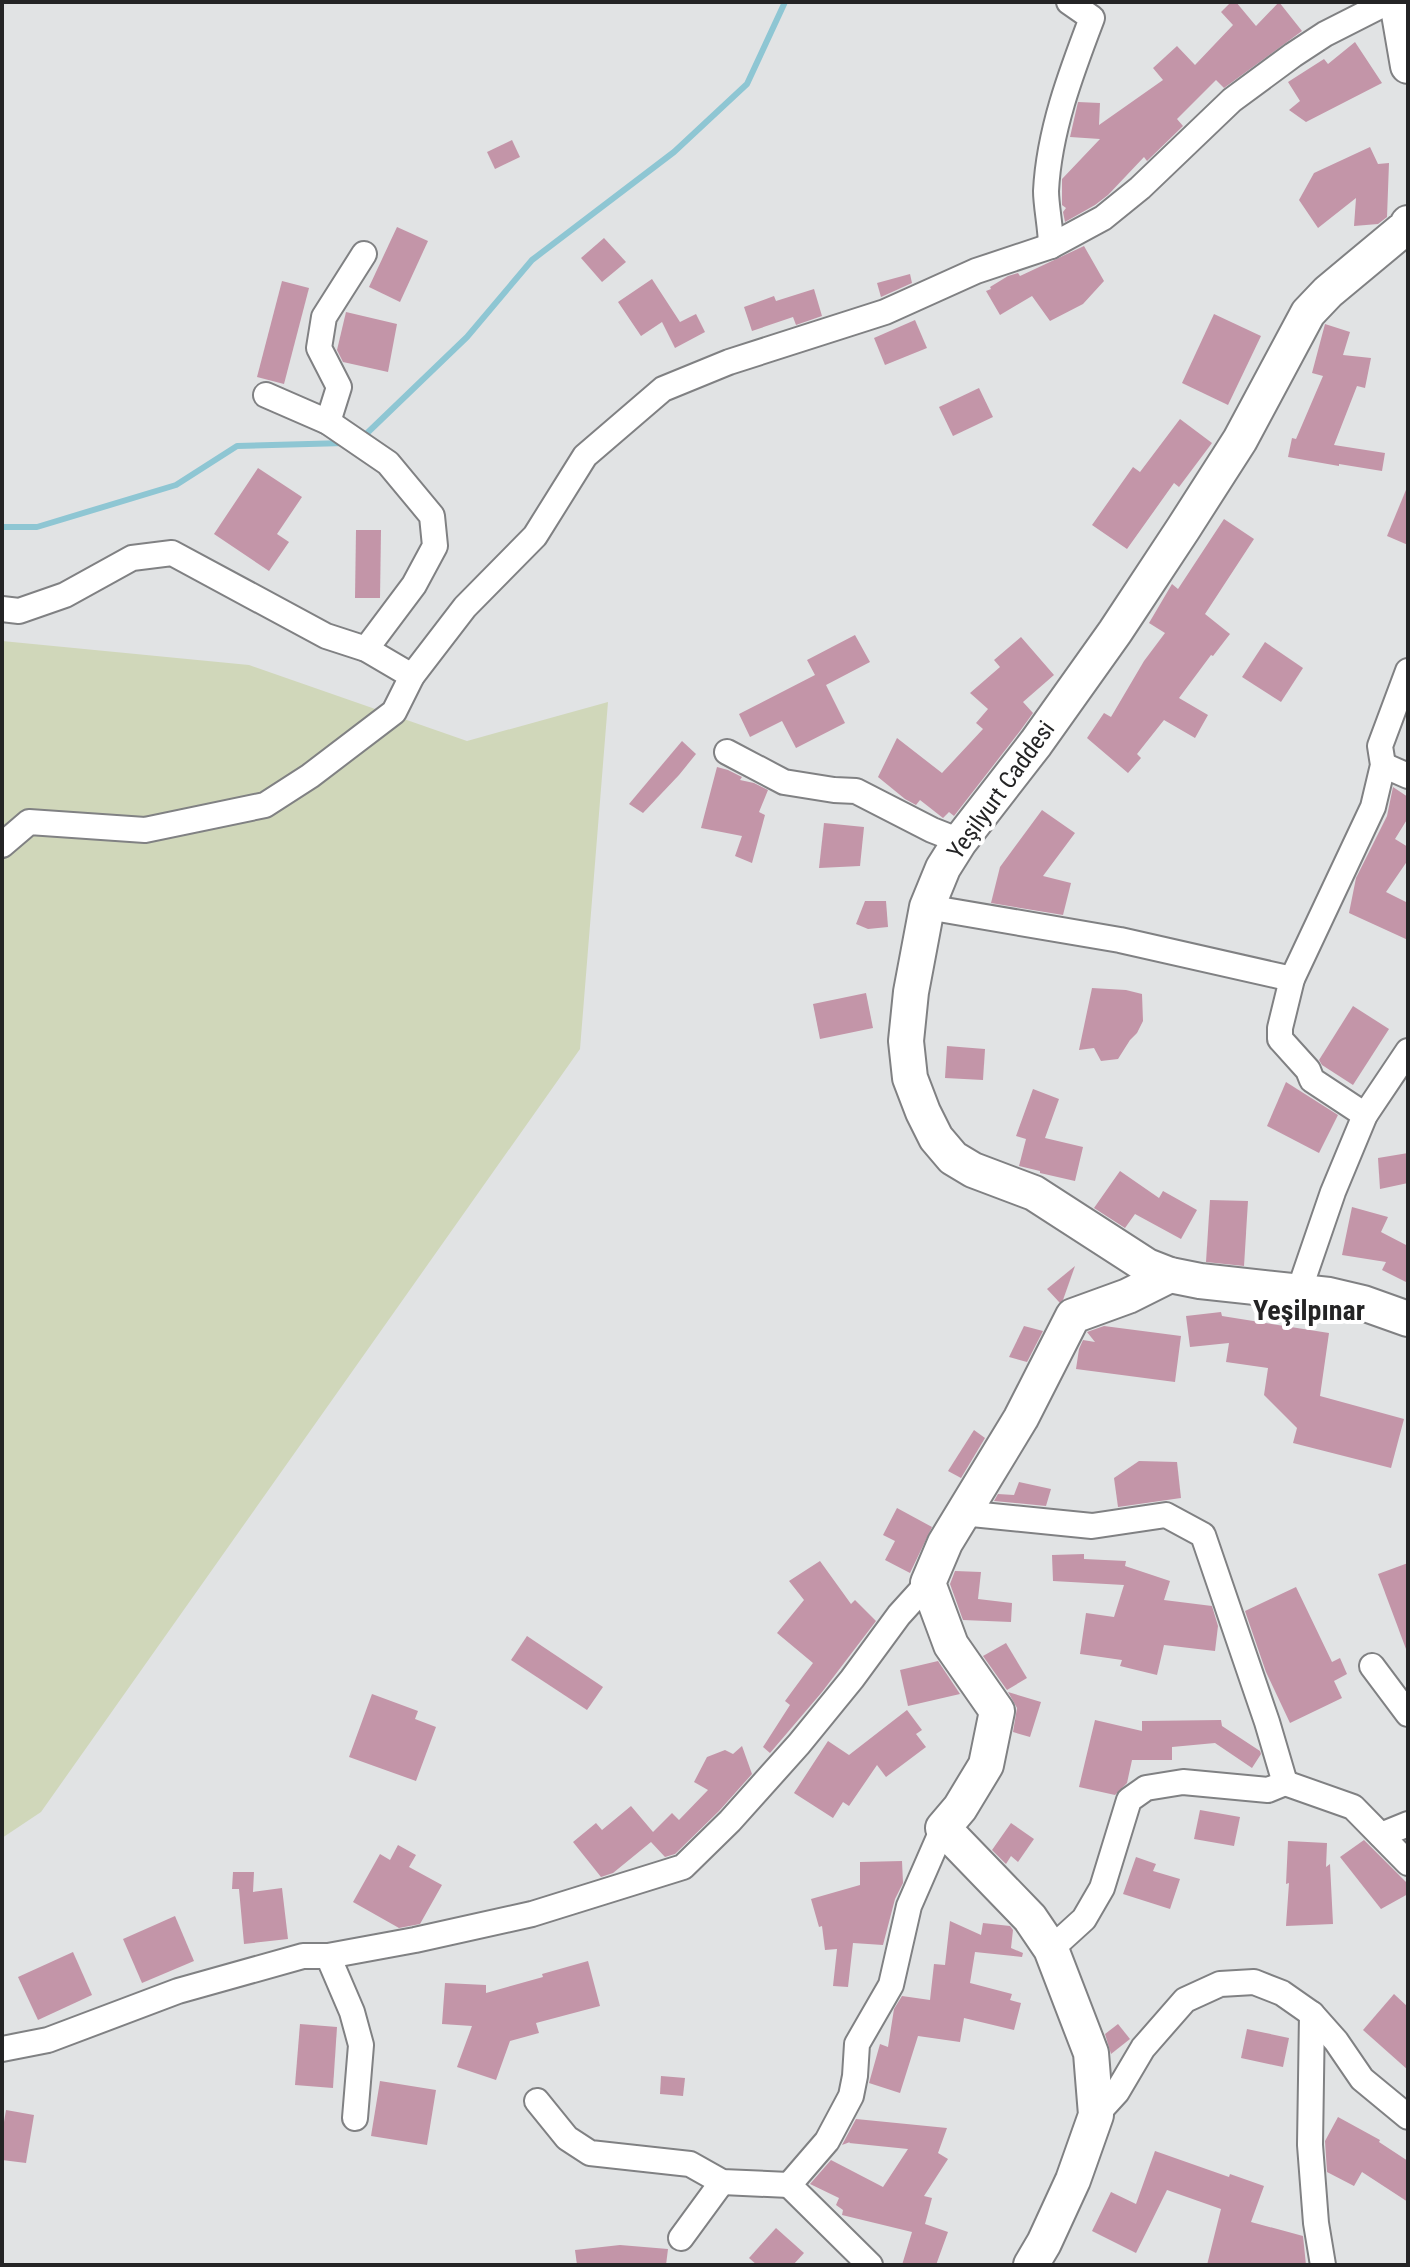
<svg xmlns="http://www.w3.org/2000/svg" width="1410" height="2267" viewBox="0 0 1410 2267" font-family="'Roboto Condensed',sans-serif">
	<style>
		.green { fill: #d0d7ba }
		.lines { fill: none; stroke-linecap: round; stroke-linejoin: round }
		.stream { stroke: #8ec6d3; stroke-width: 6 }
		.building { fill: #c395a8 }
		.street-casing { stroke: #808183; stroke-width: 28 }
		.secondary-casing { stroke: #808183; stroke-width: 38 }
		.street { stroke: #fff; stroke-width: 24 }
		.secondary { stroke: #fff; stroke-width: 34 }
		.labels { text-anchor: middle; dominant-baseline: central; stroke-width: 8; stroke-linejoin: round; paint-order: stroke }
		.street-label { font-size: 24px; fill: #242425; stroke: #fff }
		.quarter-label { font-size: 28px; font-weight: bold; fill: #242425; stroke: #fff }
	</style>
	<rect width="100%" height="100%" fill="#e1e3e4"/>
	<path class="green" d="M2,641l247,24 218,76 141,-39 -28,347 -539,763 -39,26z"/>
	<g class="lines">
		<g class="stream">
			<path d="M362,438l105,-101 65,-77 142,-108 73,-68 38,-82"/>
			<path d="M2,527h35l139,-42 61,-39 108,-3"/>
		</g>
	</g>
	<g class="building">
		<path d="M1231,2h5l20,24 23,-24 23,29 -78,57 -8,-8 -39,39 6,7 -36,35 -3,-4 -36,38 -13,10 -30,17 -2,-10 3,-4 -4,-3v-26l38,-40 -30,-2 8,-35 22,1 -1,22 64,-45 -10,-12 24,-22 18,19 38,-40 -12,-13z"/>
		<path d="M1355,42l27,41 -76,39 -17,-12 11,-9 -12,-19 36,-23 4,5z"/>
		<path d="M512,140l8,17 -25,12 -8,-17z"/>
		<path d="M1370,147l8,17 11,-1 -2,54 -9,7 -24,2 2,-28 -38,30 -19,-28 15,-27z"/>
		<path d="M397,227l31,14 -28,61 -31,-15z"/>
		<path d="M604,238l22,24 -24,20 -21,-24z"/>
		<path d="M1084,246l20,35 -21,23 -33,17 -18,-25 -32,19 -14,-24 5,-2 -1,-2 18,-11 10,-3 2,3z"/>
		<path d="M910,274l2,9 -31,14 -4,-14z"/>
		<path d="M652,279l28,43 16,-8 9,18 -30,16 -13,-26 -21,14 -23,-34z"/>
		<path d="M282,281l27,7 -25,96 -27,-7z"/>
		<path d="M814,289l8,27 -26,9 -3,-8 -41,14 -8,-24 30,-11 2,5z"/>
		<path d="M346,312l51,12 -9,48 -45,-10 -6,-12z"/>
		<path d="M1214,314l47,22 -33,69 -46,-22z"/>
		<path d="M915,320l12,28 -42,17 -11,-27z"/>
		<path d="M1325,324l25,8 -7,23 28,3 -6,30 -8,-2 -23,59 51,8 -3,18 -43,-7v2l-51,-9 4,-19 4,1 27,-63 -11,-3z"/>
		<path d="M979,388l14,29 -40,19 -14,-29z"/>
		<path d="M1180,419l32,24 -33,44 -5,-4 -47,66 -35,-24 41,-58 7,5z"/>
		<path d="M258,468l44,29 -25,37 12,8 -20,29 -55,-37z"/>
		<path d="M1408,485v60l-21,-9z"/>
		<path d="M1224,519l30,20 -49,75 25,20 -17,22 -2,-1 -32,43 29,17 -13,23 -31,-18 -27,34 4,4 -13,15 -41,-35 17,-25 7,4 33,-56 21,-28 -16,-10 23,-39 6,5z"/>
		<path d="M356,530h25l-1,68h-25z"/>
		<path d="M855,635l15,27 -44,23 19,38 -49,25 -14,-27 -32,16 -11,-23 76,-39 -8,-15z"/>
		<path d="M1021,637l33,38 -31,27 10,11 -13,18 -66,85 -5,-4 -6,6 -23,-18 -4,5 -11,-6 -27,-22 19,-39 45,35 41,-44 -7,-6 12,-14 -18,-16 30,-26 -6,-7z"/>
		<path d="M1265,642l38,26 -22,34 -39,-25z"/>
		<path d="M682,741l14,13 -17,21 -36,38 -14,-9z"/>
		<path d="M717,767l11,3 14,7 -2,3 14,3 14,7 -9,22 6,3 -13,48 -17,-7 7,-20 -41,-8z"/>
		<path d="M1393,787l15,10v21l-13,21 13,8v13l-22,32 22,11v37l-59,-27 7,-35 31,-62z"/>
		<path d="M1042,810l33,23 -32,43 28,7 -8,32 -72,-12 9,-36z"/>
		<path d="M824,823l40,4 -4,39 -41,2z"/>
		<path d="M865,901h21l2,26 -20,2 -12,-5z"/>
		<path d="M1092,988l34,2 16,4 1,27 -6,12 -7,7 -12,19 -17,2 -7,-13 -15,2z"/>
		<path d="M866,993l7,35 -53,11 -7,-35z"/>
		<path d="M1353,1006l36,23 -36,56 -31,-20 -3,-5z"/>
		<path d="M947,1046l38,3 -2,31 -38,-2z"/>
		<path d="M1286,1082l52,33 -19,38 -52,-27z"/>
		<path d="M1033,1089l26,10 -14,39 38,9 -8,34 -35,-8v-2l-21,-5 7,-27 -10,-3z"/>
		<path d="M1408,1153v30l-28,6 -2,-31z"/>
		<path d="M1120,1171l39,27 4,-7 34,19 -16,29 -46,-25 -10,14 -31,-20z"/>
		<path d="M1210,1200l38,1 -4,65 -38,-4z"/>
		<path d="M1352,1207l36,10 -7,15 27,14v37l-26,-13 4,-8 -44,-7z"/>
		<path d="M1075,1266l-12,34 -3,3 -13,-14z"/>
		<path d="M1221,1312l1,4 107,17 -9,63 84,23 -13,49 -98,-25 4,-15 -33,-33 4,-27 -42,-6 3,-19 -39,4 -4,-31z"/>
		<path d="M1024,1326l19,5 -16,31 -18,-5z"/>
		<path d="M1104,1326l77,10 -6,46 -99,-13 3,-20 4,-9 12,2 -8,-10z"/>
		<path d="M974,1430l11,8 -24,40 -13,-7z"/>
		<path d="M1139,1461l38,1 4,36 -63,9 -4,-29z"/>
		<path d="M1019,1482l32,7 -5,17 -52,-5 4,-7 16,1z"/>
		<path d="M897,1508l35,19 -22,46 -25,-13 10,-19 -12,-6z"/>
		<path d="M1084,1554v5l42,2 -1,5 45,15 -6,19 48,6 6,20 -3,25 -51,-6 -7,30 -37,-9 2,-6 -42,-6 6,-41 28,4 10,-32 -71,-4 -1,-26z"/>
		<path d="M820,1561l31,43 4,-4 21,21 -54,71 -52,61 -7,-6 27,-42 -5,-4 28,-38 -36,-30 27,-33 -15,-19z"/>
		<path d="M1408,1563v86h-2l-28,-75z"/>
		<path d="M955,1571l26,1 -3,27 34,4 -1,19 -48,-2 -13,-36z"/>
		<path d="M1296,1587l36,75 8,-4 7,16 -13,7 8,17 -52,25 -24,-51 -21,-61z"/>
		<path d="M527,1636l76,51 -16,23 -76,-50z"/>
		<path d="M1006,1643l21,35 -20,12 -24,-34z"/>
		<path d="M938,1661l22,33 -52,12 -8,-36z"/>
		<path d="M1008,1692l33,10 -11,35 -17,-5 4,-24z"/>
		<path d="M372,1694l46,17 -3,8 21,8 -20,54 -67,-24z"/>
		<path d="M907,1710l15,20 -6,4 10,13 -40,30 -9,-12 -28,41 -6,-4 -10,16 -39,-25 34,-52 21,14z"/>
		<path d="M1095,1720l47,11v-10l79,-1 1,6 38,25 1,3 -9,14 -37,-25 -43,4v13h-40l-5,23 -12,12 -36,-8z"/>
		<path d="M742,1746l10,28 -33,37 -44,43 -10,3 -14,-15 -38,31 -12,4 -28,-35 23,-19 6,7 29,-24 22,26 19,-19 7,7 29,-30 -14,-8 13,-25 18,-7 8,4z"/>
		<path d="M1200,1810l40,7 -6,29 -40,-7z"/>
		<path d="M1011,1823l23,16 -16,23 -7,-6 -5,8 -14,-14z"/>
		<path d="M1364,1840l44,44v10l-27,15 -41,-52z"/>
		<path d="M1288,1841l39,2 -1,24 4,-3 3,60 -47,2 3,-43 -3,1z"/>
		<path d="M398,1845l18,10 -7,12 33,18 -22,39 -21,4 -46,-26 27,-48 10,6z"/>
		<path d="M1136,1857l20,7 -3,7 27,8 -10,30 -47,-15z"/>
		<path d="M902,1861l1,22 -8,16 -12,46 -30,-2 -5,44 -15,-1 4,-37 -12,1 -3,-24 -3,1 -8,-28 49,-14v-23z"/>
		<path d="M233,1872h21l-1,20 29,-4 6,51 -44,5 -5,-55h-7z"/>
		<path d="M175,1916l19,45 -52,22 -19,-44z"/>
		<path d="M950,1921l31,14 2,-12 27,3 3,4 -2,18 12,5 -1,4 -47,-5 -5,31 42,11 -2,6 11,3 -7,27 -50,-12 -4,24 -42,-6 -18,57 -31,-10 11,-39 8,3 6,-38 8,-13 28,4 4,-36 11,1z"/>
		<path d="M73,1952l19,43 -54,25 -20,-43z"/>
		<path d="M588,1961l12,45 -64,17 3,10 -29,8 -14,39 -39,-13 15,-41 -30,-2 3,-41 41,2v8l57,-16 -1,-3z"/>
		<path d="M1394,1994l14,13v63l-45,-40z"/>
		<path d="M300,2024l37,3 -4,61 -38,-3z"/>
		<path d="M1118,2024l12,15 -19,15 -6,-20z"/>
		<path d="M1247,2029l42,9 -6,29 -42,-9z"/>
		<path d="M661,2076l24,2 -2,18 -23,-2z"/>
		<path d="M380,2081l56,9 -9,55 -56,-9z"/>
		<path d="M6,2110l28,5 -8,48 -24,-3v-26z"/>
		<path d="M1338,2117l42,23 -1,2 29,19v41l-46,-30 -8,14 -27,-14 -2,-31z"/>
		<path d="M856,2119l91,9 -9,25 10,6 -24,37 8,2 -7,26 23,8 -12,33h-34l10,-33 -70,-17 1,-5 -7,-5 3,-7 -29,-14 21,-24 52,27 25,-38 -59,-6 1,-1 -8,3z"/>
		<path d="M1155,2151l74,26 1,-3 34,12 -13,36 52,14 3,29h-99l14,-56 -54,-19 -31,63 -44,-22 19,-39 25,12z"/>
		<path d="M776,2228l28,25 -11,12h-36l-8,-7z"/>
		<path d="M620,2245l48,4 -2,16h-89l-2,-15z"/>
	</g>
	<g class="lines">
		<defs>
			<g id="street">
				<path d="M1051,246c0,-17 -5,-40 -5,-55 3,-60 25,-118 46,-173l-23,-16"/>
				<path d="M266,395l62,27 60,41 44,53 3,30 -21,39 -48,64"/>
				<path d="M328,422l11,-35 -20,-39 5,-31 40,-63"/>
				<path d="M2,609l17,2 46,-16 67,-37 40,-5 154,83 40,13 46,27"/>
				<path d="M727,752l57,30 50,8 22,1 76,39 28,11"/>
				<path d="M1383,765l25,11"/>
				<path d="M2,845l27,-23 116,8 120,-25 45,-29 84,-64 18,-36 53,-69 70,-71 50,-80 78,-67 66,-27 156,-50 91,-41 75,-25 52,-28 37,-30 92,-88 61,-45 32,-21 63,-32"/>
				<path d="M927,907l193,33 172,39"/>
				<path d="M1365,1115l-53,-35 -4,-10 -28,-31v-11l12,-49 81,-172 10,-42 -3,-19 28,-75"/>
				<path d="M1299,1291l34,-99 32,-77 43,-64"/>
				<path d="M962,1513l130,13 74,-11 37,20 64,187 18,61 -17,7 -85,-8 -37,6 -17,12 -27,88 -18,31 -33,30"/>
				<path d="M1372,1666l36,48"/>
				<path d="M1285,1783l68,24 55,56"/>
				<path d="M1381,1835l27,-11"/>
				<path d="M328,1956l24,56 9,33 -6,73"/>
				<path d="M1312,2014l-2,131 6,78 7,42"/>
				<path d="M2,2049l46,-9 130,-49 125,-35h25l87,-16 117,-26 151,-47 47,-46 69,-77 53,-65 47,-64 29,-32"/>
				<path d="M537,2101l30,37 23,15 100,11 32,18 67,3"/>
				<path d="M1096,2115l21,-23 26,-44 42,-48 35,-16 34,-2 28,11 30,21 24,27 26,38 46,38"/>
				<path d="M681,2238l41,-56"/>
				<path d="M870,2265l-81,-80 38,-44 24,-45 4,-20 2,-32 34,-59 18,-79 34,-78"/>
			</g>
			<g id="secondary">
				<path d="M1397,2l11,64"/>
				<path d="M1408,223l-2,4 -78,65 -20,21 -68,127 -57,89 -68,103 -79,111 -76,98 -17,27 -16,39 -16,85 -5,49 4,37 13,34 13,26 17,20 20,12 61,23 113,73 23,9 30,6 129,14 34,8 45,16"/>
				<path d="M1031,2265l13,-22 29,-63 23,-65 -5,-62 -40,-104 -21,-31 -87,-90 17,-20 26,-43 11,-54 -46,-66 -23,-62 17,-40 76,-125 52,-102 55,-20 42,-21"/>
			</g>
		</defs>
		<use href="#street" class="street-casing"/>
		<use href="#secondary" class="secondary-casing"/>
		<use href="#street" class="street"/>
		<use href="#secondary" class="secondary"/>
	</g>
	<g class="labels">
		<g class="street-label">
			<text transform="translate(1001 790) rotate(-54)">Yeşilyurt Caddesi</text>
		</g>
		<g class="quarter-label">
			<text x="1309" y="1310">Yeşilpınar</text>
		</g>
	</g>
	<rect width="1410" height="2267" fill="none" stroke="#242425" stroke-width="8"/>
</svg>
